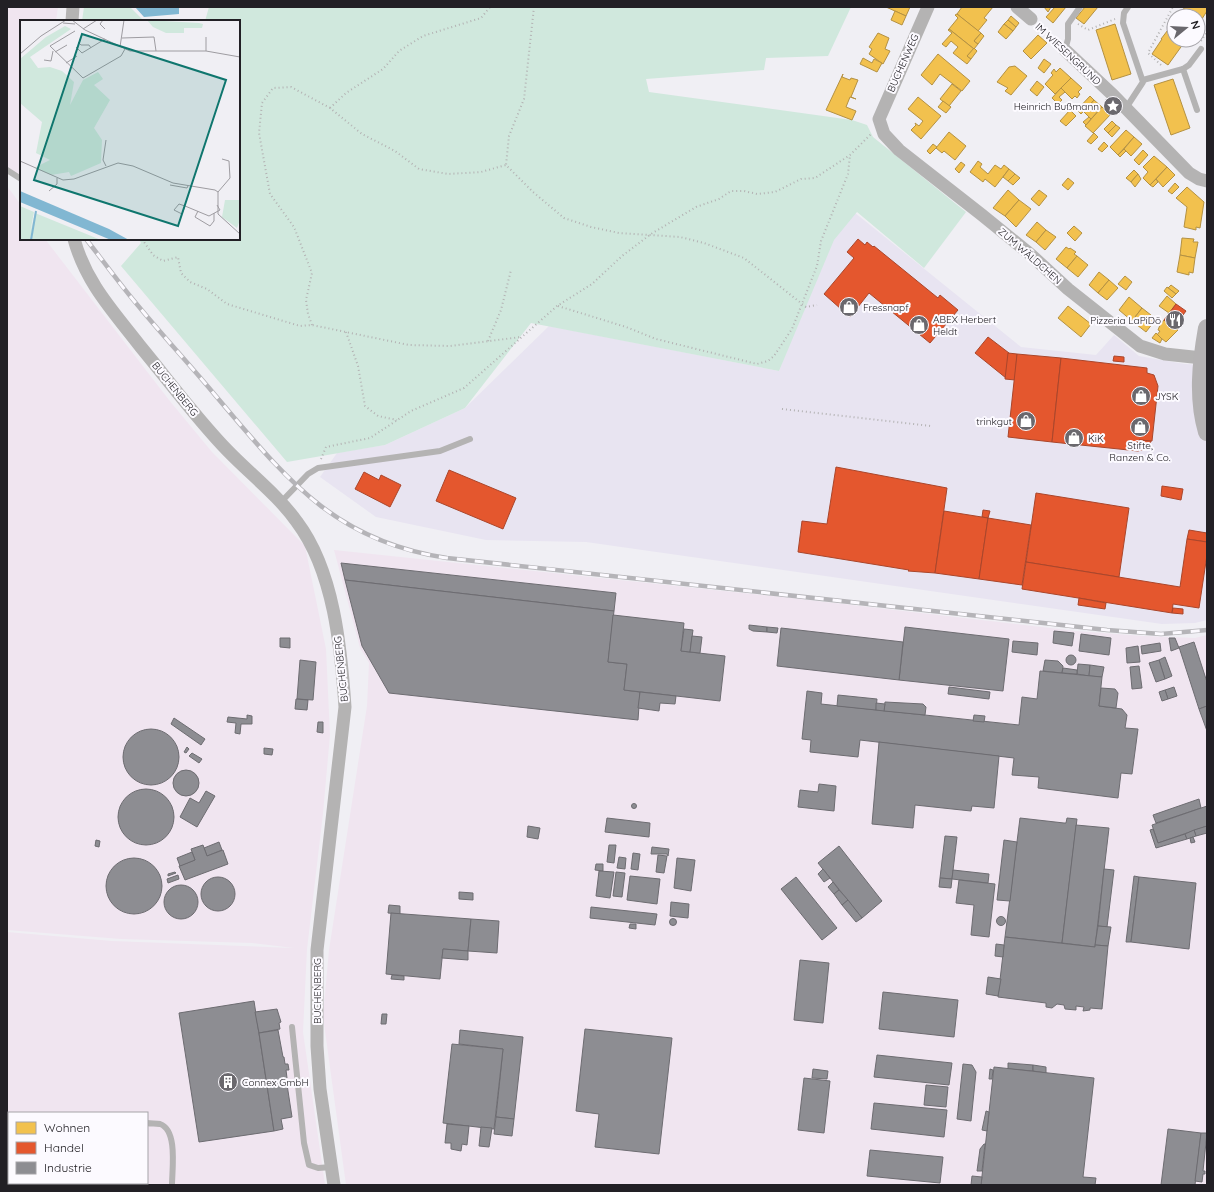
<svg xmlns="http://www.w3.org/2000/svg" width="1214" height="1192" viewBox="0 0 1214 1192" font-family="Quicksand,sans-serif">
	<style>
		.built { fill: #e8e4f1 }
		.industrial { fill: #f0e5f0; fill-rule: evenodd }
		.green { fill: #d0e8dd }
		.water { fill: #81b7d2 }
		.homes { fill: #f2c14e; stroke: #b49142 }
		.shops { fill: #e4572e; stroke: #aa462b }
		.industry { fill: #8d8d92; stroke: #6d6c71 }
		.lines { fill: none; stroke-linecap: round; stroke-linejoin: round }
		.path { stroke: #b3b2b3; stroke-width: 2; stroke-dasharray: 1 3; stroke-linecap: butt }
		.lane { stroke: #b4b3b3; stroke-width: 6 }
		.street { stroke: #b4b3b3; stroke-width: 13 }
		.secondary { stroke: #b4b2b3; stroke-width: 18 }
		.rail-casing { stroke: #b5b4b8; stroke-width: 4.5 }
		.rail { stroke: #fcfaff; stroke-width: 3; stroke-dasharray: 9; stroke-linecap: butt }
		.labels { text-anchor: middle; dominant-baseline: central; stroke-width: 4; stroke-linejoin: round; paint-order: stroke }
		.street-label { font-size: 10px; fill: #222025; stroke: #fcfaff }
		.poi-label { font-size: 10px; fill: #222025; stroke: #fcfaff; text-anchor: start }
		.inset-river { fill: none; stroke: #81b7d2; stroke-width: 2 }
		.inset-road { fill: none; stroke: #9e9ca1; stroke-width: 1 }
		.view { fill: #0f766e; fill-opacity: 0.15; stroke: #0f766e; stroke-width: 2 }
		.inset-edge { fill: none; stroke: #222025; stroke-width: 2 }
	</style>
	<rect width="100%" height="100%" fill="#f0eff4"/>
	<path class="built" d="M844,204l177,143 75,8 18,-20 25,21 46,8 22,1v255l-12,3 -33,1 -576,-82 -100,-2 -110,-23 -56,-40 17,-24 48,-8 80,-37 84,-82 230,45z"/>
	<g class="industrial">
		<path d="M7,7h51l-2,14h-35v154l-14,-1z"/>
		<path d="M7,186l14,19v34h24l124,161 43,52 93,94 21,103 4,86 -7,78 -16,136 -4,83 22,153h-318v-253l105,9 182,7 -42,-5 -131,-4 -114,-9zM9,1113h138v70h-138z"/>
		<path d="M334,550l457,48 285,33 68,5 51,2 12,-3v550h-861l-23,-169 6,-66 38,-244 2,-43 -9,-15z"/>
	</g>
	<g class="green">
		<path d="M84,7h46l14,14h-62z"/>
		<path d="M209,7h642l-23,49 -62,2 -2,12 -118,9 3,13 203,28 15,5 6,12 93,75 -42,56 -67,-56 -23,28 -55,131 -248,-48 -66,85 -80,37 -98,17 -166,-196 20,-23 -2,-4h100v-218h-34z"/>
	</g>
	<path class="water" d="M135,7h44v7l-35,3z"/>
	<g class="homes">
		<path d="M886,7h24l-4,9z"/>
		<path d="M962,7h31l-9,11 3,2 -9,11 -21,-17z"/>
		<path d="M1044,7h7l-3,5z"/>
		<path d="M1055,7h11l-13,16 -7,-6z"/>
		<path d="M1085,7h13l-14,17 -8,-6z"/>
		<path d="M1185,7h22v4l-7,11h-2v-6h-20z"/>
		<path d="M895,11l11,5 -4,9 -11,-5z"/>
		<path d="M957,14l24,19 -7,8 4,3 -4,5 -25,-20 9,-11 -3,-3z"/>
		<path d="M1011,16l8,7 -3,4 -8,-7z"/>
		<path d="M1008,20l8,7 -3,4 -9,-7z"/>
		<path d="M1174,22v18h12l-18,25 -16,-11 10,-15h-1z"/>
		<path d="M1004,24l9,7 -7,8 -8,-7z"/>
		<path d="M1115,24l16,50 -19,6 -16,-50z"/>
		<path d="M949,29l25,20 -7,7 4,3 -4,5 -14,-11 5,-6 -7,-6 -5,6 -4,-3 10,-11 -4,-3z"/>
		<path d="M878,33l11,5 -4,11 5,2 -7,13 -14,-10 3,-5 -3,-2z"/>
		<path d="M981,33l3,3 -6,8 -4,-3z"/>
		<path d="M1038,35l9,8 -16,16 -8,-8z"/>
		<path d="M974,48l3,3 -6,8 -4,-3z"/>
		<path d="M938,54l32,27 -8,10 -22,-17 -8,11 -11,-10z"/>
		<path d="M863,58l9,5 2,-4 8,4 -5,9 -17,-8z"/>
		<path d="M1044,59l7,5 -7,9 -6,-5z"/>
		<path d="M1015,66l12,10 -16,19 -6,-4 3,-3 -11,-6 12,-15z"/>
		<path d="M1060,68l11,10 -16,16 -10,-10 8,-9 -2,-2 3,-4 2,3z"/>
		<path d="M843,74l-1,3 8,3 1,-2 7,2 -7,17 5,2 -6,-2 -4,10 10,4 -4,9 -26,-10z"/>
		<path d="M1071,78l11,10 -4,4 2,2 -3,4 -2,-2 -3,3 -11,-11z"/>
		<path d="M1173,79l17,49 -19,7 -17,-50z"/>
		<path d="M1037,81l7,6 -7,9 -7,-6z"/>
		<path d="M952,84l9,7 -12,15 -9,-7z"/>
		<path d="M1061,88l4,4 -6,5 3,3 -4,4 -6,-6z"/>
		<path d="M1090,96l4,4 -13,14 -4,-4z"/>
		<path d="M918,97l23,19 -20,23 -10,-9 5,-5 -1,-2 4,3 4,-5 -15,-12z"/>
		<path d="M1094,100l8,7 -11,12 -7,-7z"/>
		<path d="M943,101l8,6 -5,6 -8,-6z"/>
		<path d="M1102,107l8,8 -17,18 -8,-7z"/>
		<path d="M1070,110l6,6 -10,10 -6,-5z"/>
		<path d="M1089,117l2,2 -5,6 -3,-3z"/>
		<path d="M1112,121l4,4 -8,8 -4,-4z"/>
		<path d="M1116,125l4,3 -8,9 -4,-4z"/>
		<path d="M1126,130l8,7 -16,18 -8,-8z"/>
		<path d="M949,132l17,14 -11,14 -11,-9 -2,2 -6,-5z"/>
		<path d="M1094,133l4,4 -7,7 -4,-3z"/>
		<path d="M1134,137l8,7 -11,12 -7,-7z"/>
		<path d="M1104,142l4,4 -6,6 -4,-3z"/>
		<path d="M933,144l4,3 -7,7 -3,-3z"/>
		<path d="M1124,149l2,2 -6,6 -2,-2z"/>
		<path d="M1143,150l5,5 -9,10 -5,-5z"/>
		<path d="M1154,156l13,11 -17,18 -7,-7 5,-6 -5,-5z"/>
		<path d="M978,161l4,3 -2,3 8,7 7,-9 6,4 3,-4 5,4 -14,18 -10,-8 -2,3 -13,-10z"/>
		<path d="M961,162l4,3 -6,8 -4,-4z"/>
		<path d="M1167,167l8,8 -12,12 -7,-8z"/>
		<path d="M1009,169l6,5 -7,7 -5,-4z"/>
		<path d="M1134,170l4,4 -7,8 -5,-4z"/>
		<path d="M1015,174l5,4 -7,7 -5,-4z"/>
		<path d="M1138,174l3,5 -6,8 -4,-5z"/>
		<path d="M1068,178l6,5 -6,7 -6,-5z"/>
		<path d="M1156,179l2,3 -5,5 -3,-2z"/>
		<path d="M1175,183l4,4 -7,7 -4,-3z"/>
		<path d="M1187,187l17,15 -4,26 -4,-1v3l-12,-3 3,-20 -11,-9z"/>
		<path d="M1008,190l11,10 -14,16 -12,-8z"/>
		<path d="M1039,190l8,6 -8,10 -8,-7z"/>
		<path d="M1019,200l12,9 -15,18 -11,-11z"/>
		<path d="M1037,222l9,8 -10,12 -10,-7z"/>
		<path d="M1074,226l8,7 -7,8 -8,-8z"/>
		<path d="M1046,230l10,7 -11,13 -9,-8z"/>
		<path d="M1182,238l12,1 -1,3h5l-3,16 -15,-3z"/>
		<path d="M1066,247l3,2 1,-1 6,4 -2,2 3,2 -10,12 -11,-9z"/>
		<path d="M1180,255l15,3 -2,15 -4,-1v3l-12,-3z"/>
		<path d="M1077,256l11,9 -10,12 -11,-9z"/>
		<path d="M1099,272l10,8 -11,13 -9,-8z"/>
		<path d="M1125,276l7,6 -6,8 -8,-6z"/>
		<path d="M1109,280l9,8 -11,12 -9,-7z"/>
		<path d="M1171,285l8,6 -3,3 -8,-6z"/>
		<path d="M1167,287l9,7 -4,4 -8,-7z"/>
		<path d="M1167,296l9,8 -7,9 -10,-7z"/>
		<path d="M1129,297l13,11 -10,13 -13,-11z"/>
		<path d="M1068,306l23,18 -10,13 -23,-19z"/>
		<path d="M1142,308l14,11 -10,13 -14,-11z"/>
		<path d="M1164,320l14,10 -12,12 -9,-7 3,-4 -2,-1 2,-5z"/>
		<path d="M1156,333l6,6 -2,4 -8,-5z"/>
	</g>
	<g class="shops">
		<path d="M858,239l7,6 2,-3 6,5 1,-1 64,52 2,-3 18,15 -28,33 -61,-50 -19,24 -26,-23 30,-36 -7,-6z"/>
		<path d="M1176,304l10,7 -12,16 -10,-7z"/>
		<path d="M988,337l21,16 -3,25 -31,-25z"/>
		<path d="M1008,353l9,1 -2,26 -10,-1z"/>
		<path d="M1017,354l44,4 -9,84 -44,-5z"/>
		<path d="M1114,356l10,1v5l-11,-1z"/>
		<path d="M1061,358l86,10v5l7,2 4,11 -6,55 -13,-1 -1,11 -86,-9z"/>
		<path d="M1139,440l12,1 -3,7 -10,3z"/>
		<path d="M836,467l111,21 -12,85 -27,-2 1,-1 -111,-18 4,-31 25,3z"/>
		<path d="M449,470l67,28 -13,31 -67,-28z"/>
		<path d="M364,472l15,8 2,-5 20,10 -11,22 -35,-18z"/>
		<path d="M1162,486l21,3 -2,11 -20,-4z"/>
		<path d="M1036,493l93,15 -10,69 -93,-15z"/>
		<path d="M983,510l7,1 -2,7 -6,-1z"/>
		<path d="M944,511l44,7 -9,61 -44,-6z"/>
		<path d="M988,518l43,7 -9,60 -43,-6z"/>
		<path d="M1189,530l18,3v9l-20,-3z"/>
		<path d="M1187,539l20,3v13l-8,53 -26,-4 -1,9 -150,-24 4,-27 154,25z"/>
		<path d="M1079,598l27,5 -1,6 -27,-4z"/>
		<path d="M1173,608l10,1v5l-11,-1z"/>
	</g>
	<g class="industry">
		<path d="M341,563l275,30 -2,18 -269,-31z"/>
		<path d="M345,580l269,31 -6,51 19,2 -3,26 16,2 -2,28 -249,-27 -27,-47z"/>
		<path d="M613,615l71,8 -3,28 44,5 -5,45 -96,-11 3,-26 -19,-2z"/>
		<path d="M749,625l18,2v5l-14,-1 -4,-2z"/>
		<path d="M767,627l11,1 -1,5 -10,-1z"/>
		<path d="M905,627l104,12 -6,52 -104,-11z"/>
		<path d="M781,628l122,14 -4,38 -122,-14z"/>
		<path d="M684,629l9,1 -3,22 -9,-1z"/>
		<path d="M1054,631l20,2 -2,13 -19,-3z"/>
		<path d="M1081,634l30,4 -2,17 -30,-4z"/>
		<path d="M692,636l10,1 -2,16 -10,-1z"/>
		<path d="M280,638h10v10l-10,-1z"/>
		<path d="M1169,638h6l4,10 -8,3z"/>
		<path d="M1013,641l25,2 -1,12 -25,-3z"/>
		<path d="M1194,642l13,40v24l-8,3 -20,-62z"/>
		<path d="M1160,643l1,8 -19,3 -1,-8z"/>
		<path d="M1138,646l2,16 -13,1 -1,-15z"/>
		<circle cx="1071" cy="660" r="5"/>
		<path d="M1165,657l7,19 -7,3 -6,-19z"/>
		<path d="M300,660l16,2 -3,38 -16,-1z"/>
		<path d="M1045,660l13,1 5,5 -1,7 -19,-2z"/>
		<path d="M1159,660l6,19 -9,3 -7,-19z"/>
		<path d="M1078,664l12,1 -1,11 -12,-2z"/>
		<path d="M1090,665l14,2 -2,10 -13,-1z"/>
		<path d="M1139,666l3,22 -10,1 -2,-22z"/>
		<path d="M1063,668l14,2v4l-15,-1z"/>
		<path d="M1040,671l62,6 -3,29 23,3 5,6 -2,13 13,1 -6,45 -11,-1 -3,25 -80,-10 1,-11 -27,-2 2,-17 -154,-18 -2,17 -48,-5 1,-12 -9,-1 5,-48 15,2 -1,11 198,21 3,-28 15,2z"/>
		<path d="M949,687l41,5 -1,7 -41,-5z"/>
		<path d="M1174,687l3,9 -9,3 -3,-9z"/>
		<path d="M1101,688l14,1 3,4 -2,15 -17,-2z"/>
		<path d="M1165,690l3,9 -6,2 -3,-9z"/>
		<path d="M640,692l36,4 -1,8 -15,-1 -1,8 -21,-3z"/>
		<path d="M838,695l39,4 -1,11 -39,-4z"/>
		<path d="M296,699l12,1 -1,10 -12,-1z"/>
		<path d="M885,702l38,2 3,3 -1,8 -41,-4z"/>
		<path d="M876,703l9,1 -1,7 -8,-1z"/>
		<path d="M1207,706v25l-8,-22z"/>
		<path d="M247,715l5,1v8h-11l-1,10 -5,-1 1,-10 -9,-1 1,-5 19,2z"/>
		<path d="M974,715l11,1 -1,6 -11,-1z"/>
		<path d="M174,718l31,21 -4,6 -30,-21z"/>
		<path d="M318,722h5v11l-6,-1z"/>
		<circle cx="151" cy="757" r="28"/>
		<path d="M879,742l120,14 -5,52 -22,-2 -1,5 -56,-6 -2,23 -41,-4z"/>
		<path d="M187,747l2,2 -3,4 -2,-1z"/>
		<path d="M264,748l9,1 -1,6 -8,-1z"/>
		<path d="M192,753l10,6 -3,4 -10,-7z"/>
		<circle cx="186" cy="783" r="13"/>
		<path d="M819,784l17,2 -2,25 -36,-4 2,-17 18,2z"/>
		<circle cx="146" cy="817" r="28"/>
		<path d="M206,791l9,5 -18,31 -17,-10 10,-19 9,5z"/>
		<path d="M1199,799l2,9 -45,15 -3,-8z"/>
		<circle cx="634" cy="806" r="2.5"/>
		<path d="M1207,806v20l-49,17 -6,-18z"/>
		<path d="M607,818l43,5 -1,14 -44,-5z"/>
		<path d="M1020,818l44,5h2l1,-5 10,1 -15,124 -57,-6z"/>
		<path d="M1076,825l33,3 -14,119 -33,-4z"/>
		<path d="M528,826l12,2 -2,11 -11,-2z"/>
		<path d="M1207,826v7l-11,3 -2,-6z"/>
		<path d="M1153,829l5,14 27,-9 2,5 -31,9 -6,-18z"/>
		<path d="M1194,830l2,6 -9,3 -2,-5z"/>
		<path d="M945,836l12,1 -5,42 -12,-1z"/>
		<path d="M1193,837l2,5 -4,1 -1,-5z"/>
		<path d="M96,840l4,1 -1,6 -4,-1z"/>
		<path d="M1004,840l13,2 -7,59 -13,-1z"/>
		<path d="M219,842l3,8 -15,6 -3,-8z"/>
		<path d="M203,845l4,11 16,-6 5,14 -43,16 -6,-14 16,-6 -4,-11z"/>
		<path d="M609,845h7l-2,18 -7,-1z"/>
		<path d="M839,846l43,55 -20,17 -44,-55z"/>
		<path d="M652,847l17,2 -1,7 -1,-2h-16z"/>
		<path d="M192,852l3,8 -15,6 -3,-8z"/>
		<path d="M633,853l7,1 -2,16 -7,-1z"/>
		<path d="M658,855l9,1 -3,17 -8,-1z"/>
		<path d="M619,857l7,1 -1,11 -8,-1z"/>
		<circle cx="134" cy="886" r="28"/>
		<path d="M677,858l18,2 -4,31 -17,-3z"/>
		<path d="M596,864h7v7l-8,-1z"/>
		<path d="M823,869l7,9 -6,4 -6,-8z"/>
		<path d="M1104,869l10,1 -7,57 -9,-1z"/>
		<path d="M953,870l36,4 -1,9 -36,-4z"/>
		<path d="M599,871l15,1 -4,26 -14,-2z"/>
		<path d="M175,872l1,1 -8,3v-2z"/>
		<path d="M616,872l9,1 -3,24 -9,-1z"/>
		<path d="M178,875l1,4 -11,4 -1,-4z"/>
		<path d="M630,876l30,3 -3,25 -30,-4z"/>
		<path d="M1134,876l5,1 -8,65h-5z"/>
		<circle cx="218" cy="894" r="17"/>
		<path d="M796,877l41,51 -15,12 -41,-51z"/>
		<path d="M1139,877l57,6 -7,66 -58,-7z"/>
		<path d="M940,878l12,1 -1,9 -12,-1z"/>
		<path d="M959,880l36,4 -6,53 -18,-2 3,-30 -18,-2z"/>
		<path d="M833,882l6,8 -5,4 -6,-7z"/>
		<circle cx="181" cy="902" r="17"/>
		<path d="M839,890l9,10 -6,5 -8,-11z"/>
		<path d="M459,892l14,1v7l-14,-1z"/>
		<path d="M848,900l14,18 -6,4 -14,-17z"/>
		<path d="M671,902l18,2 -1,14 -18,-2z"/>
		<path d="M389,905l11,1v8l-12,-1z"/>
		<path d="M591,907l66,7 -2,11 -65,-7z"/>
		<path d="M391,913l80,6 -3,32 -25,-2 -3,30 -54,-5z"/>
		<circle cx="1001" cy="921" r="4.5"/>
		<circle cx="673" cy="922" r="3.5"/>
		<path d="M471,919l28,2 -2,32 -29,-2z"/>
		<path d="M630,924h6v5l-7,-1z"/>
		<path d="M1098,926l13,1 -3,19 -13,-1z"/>
		<path d="M1005,937l90,10v-2l13,1 -6,63 -12,-1v2l-7,1 1,-4 -8,-1v4l-11,-1 -1,-4 -7,-1 -5,4 -6,-1v-4l-48,-6z"/>
		<path d="M996,944l8,1 -1,12 -8,-1z"/>
		<path d="M443,949l25,2v9l-26,-2z"/>
		<path d="M800,960l29,3 -6,60 -29,-3z"/>
		<path d="M392,975l12,1v4l-13,-1z"/>
		<path d="M988,977l13,2 -3,17 -12,-2z"/>
		<path d="M883,992l75,8 -4,37 -75,-8z"/>
		<path d="M254,1001l20,130 -75,11 -20,-129z"/>
		<path d="M277,1009l4,13 -2,1 1,6 -21,4 -4,-21z"/>
		<path d="M382,1014h5l-1,10h-5z"/>
		<path d="M585,1029l87,9 -13,116 -64,-7 4,-33 -23,-3z"/>
		<path d="M278,1030l5,27h1l1,7h3l1,6h-3l1,8h-1l6,39 -11,2 2,10 -9,2 -15,-98z"/>
		<path d="M460,1030l63,7 -9,82 -18,-2 7,-68 -44,-5z"/>
		<path d="M452,1044l51,5 -9,80 -51,-6z"/>
		<path d="M877,1055l75,8 -3,22 -75,-8z"/>
		<path d="M1008,1063l25,2v6l-25,-2z"/>
		<path d="M963,1064l9,1 4,7 -5,49 -14,-2z"/>
		<path d="M1033,1065l13,2v6l-13,-2z"/>
		<path d="M994,1067l100,11 -11,99 13,1 -1,7h-114z"/>
		<path d="M813,1069l15,2 -1,8 -15,-1z"/>
		<path d="M990,1069l3,1 -1,9h-3z"/>
		<path d="M804,1078l26,3 -6,52 -26,-3z"/>
		<path d="M926,1085l22,2 -2,20 -22,-2z"/>
		<path d="M874,1103l73,7 -3,27 -73,-8z"/>
		<path d="M986,1111l3,1 -2,19 -5,-1z"/>
		<path d="M496,1117l18,2 -2,17 -18,-2z"/>
		<path d="M447,1124l22,2 -2,19 -5,-1 -1,7 -10,-2v-6h-6z"/>
		<path d="M481,1127l11,1 -3,19 -10,-1z"/>
		<path d="M1168,1129l33,4 -6,52h-34z"/>
		<path d="M1201,1133h6l-4,38h2v3h-2l-1,8 -7,-1z"/>
		<path d="M984,1144h1l-3,27h-5l3,-22z"/>
		<path d="M870,1150l73,7 -3,26 -73,-7z"/>
		<path d="M972,1176l10,1 -1,8h-10z"/>
	</g>
	<g class="lines">
		<g class="path">
			<path d="M534,7l-10,92 -15,37 -3,29 27,27 31,26 27,9 28,6 61,4 24,6 40,15 62,49 11,-2"/>
			<path d="M1078,24l10,6 27,-11"/>
			<path d="M1039,26l18,16"/>
			<path d="M1201,41l6,-9"/>
			<path d="M1161,65l-13,-12 25,-46"/>
			<path d="M330,108l16,-15 37,-24 16,-18 24,-15 58,-18 9,-11"/>
			<path d="M142,239l11,16 10,6 15,-4 3,16 9,9 17,7 20,15 73,22 12,-1 97,20 41,1 71,-9"/>
			<path d="M558,306l68,21 30,12 101,25 11,-3 6,-5 18,-27 25,-63 4,-25 27,-67 2,-19"/>
			<path d="M312,325l-4,-11 -2,-14 6,-27 -18,-46 -24,-33 -11,-61 3,-30 11,-15 18,-1 39,21 32,26 33,17 24,18 29,5 33,-2 25,-7"/>
			<path d="M346,332l12,34 7,40 13,10 19,4"/>
			<path d="M488,341l13,-31 10,-40"/>
			<path d="M782,409l149,17"/>
			<path d="M321,459l5,-12 44,-9 41,-27 53,-23 93,-82 35,-22 30,-28 29,-22 45,-27 23,-8 12,-8h13l13,3 18,-2 26,-13 14,-1 35,-23 22,-22"/>
		</g>
		<g class="lane">
			<path d="M1065,50l3,-11v-15l12,-17"/>
			<path d="M1183,69l6,-4 12,-16"/>
			<path d="M1143,80l40,-11 14,41"/>
			<path d="M1126,108l17,-26 -20,-59 1,-10 4,-6"/>
			<path d="M7,170l14,9"/>
			<path d="M281,502l27,-28 10,-6 122,-17 30,-12"/>
			<path d="M292,1027l12,116 5,22 9,3 14,-1"/>
			<path d="M147,1123c4,1 9,0 13,1 18,6 12,46 12,61"/>
			<path d="M104,1185v-2"/>
		</g>
		<g class="street">
			<path d="M928,7l-49,112 5,15 15,16 83,65 48,39 38,35 72,57 25,8 37,4"/>
			<path d="M1017,7l14,12"/>
			<path d="M72,21l1,-14"/>
			<path d="M1065,50l48,45 76,78 10,6 8,2"/>
			<path d="M74,239c12,44 39,72 66,107 29,35 56,72 87,104 23,24 51,45 70,72 37,49 44,126 48,185l-28,243v96l3,43 14,96"/>
		</g>
		<path class="secondary" d="M1207,328c-6,34 -10,70 0,104"/>
		<defs>
			<path id="rail" d="M86,239c18,23 35,47 54,69 24,29 50,57 75,87 70,82 118,146 232,163l660,72 54,4 46,-4"/>
		</defs>
		<use href="#rail" class="rail-casing"/>
		<use href="#rail" class="rail"/>
	</g>
	<defs>
		<symbol id="sight-disc" viewBox="-11 -11 22 22"><circle r="9.5" fill="#6a686d" stroke="#fcfaff"/><path d="M0-6L1.8-2.2L6-1.7L2.9 1.2L3.7 5.4L0 3.3L-3.7 5.4L-2.9 1.2L-6-1.7L-1.8-2.2Z" fill="#fff"/></symbol>
		<symbol id="shop-disc" viewBox="-11 -11 22 22"><circle r="9.5" fill="#6a686d" stroke="#fcfaff"/><path d="M-5-2.5h2.3a2.7 3.5 0 0 1 5.4 0H5L5.5 6h-11ZM-1.5-2.5h3a1.5 2.3 0 0 0-3 0Z" fill="#fff"/></symbol>
		<symbol id="restaurant-disc" viewBox="-11 -11 22 22"><circle r="9.5" fill="#6a686d" stroke="#fcfaff"/><path d="M-5-6h1v4h1v-4h1v4h1v-4h1v5L-1.5 .5V6h-2V.5L-5-1ZM5-6V6H3V1.5H1.5Q1.5-4 5-6Z" fill="#fff"/></symbol>
		<symbol id="building-disc" viewBox="-11 -11 22 22"><circle r="9.5" fill="#6a686d" stroke="#fcfaff"/><path d="M-4-6H4V6H1V3H-1V6H-4ZM-2.5-4.3h1.7v1.8h-1.7ZM.8-4.3h1.7v1.8H.8ZM-2.5-1h1.7V.8h-1.7ZM.8-1h1.7V.8H.8Z" fill="#fff"/></symbol>
	</defs>
	<g fill-rule="evenodd">
		<use href="#sight-disc" x="1102" y="95" width="22" height="22"/>
		<use href="#shop-disc" x="838" y="296" width="22" height="22"/>
		<use href="#restaurant-disc" x="1164" y="309" width="22" height="22"/>
		<use href="#shop-disc" x="908" y="314" width="22" height="22"/>
		<use href="#shop-disc" x="1130" y="385" width="22" height="22"/>
		<use href="#shop-disc" x="1015" y="410" width="22" height="22"/>
		<use href="#shop-disc" x="1129" y="416" width="22" height="22"/>
		<use href="#shop-disc" x="1063" y="427" width="22" height="22"/>
		<use href="#building-disc" x="217" y="1071" width="22" height="22"/>
	</g>
	<g class="labels">
		<g class="street-label">
			<text transform="translate(1068 54) rotate(43)">IM WIESENGRUND</text>
			<text transform="translate(903 63) rotate(-66)">BUCHENWEG</text>
			<text transform="translate(1030 256) rotate(41)">ZUM WÄLDCHEN</text>
			<text transform="translate(175 389) rotate(51)">BUCHENBERG</text>
			<text transform="translate(341 669) rotate(-96)">BUCHENBERG</text>
			<text transform="translate(317 991) rotate(-90)">BUCHENBERG</text>
		</g>
		<g class="poi-label">
			<text x="1099" y="106" text-anchor="end">Heinrich Bußmann</text>
			<text x="863" y="307">Fressnapf</text>
			<text x="933" y="319">ABEX Herbert<tspan x="933" dy="12">Heldt</tspan></text>
			<text x="1161" y="320" text-anchor="end">Pizzeria LaPiDö</text>
			<text x="1155" y="396">JYSK</text>
			<text x="1012" y="421" text-anchor="end">trinkgut</text>
			<text x="1088" y="438">KiK</text>
			<text x="1140" y="445" text-anchor="middle">Stifte,<tspan x="1140" dy="12">Ranzen &amp; Co.</tspan></text>
			<text x="242" y="1082">Connex GmbH</text>
		</g>
	</g>
	<g transform="translate(20 20)">
		<rect width="220" height="220" fill="#f0eff4"/>
		<path d="M127,0l52,3 4,1 -1,4h-18v5h-18l-13,-6zM45,6l6,3 -41,28 8,11 12,-1 12,4 12,11 -4,23 13,-25 15,-8 5,7 -9,6 16,15 -16,28 8,12 -1,23 -30,13 -2,-4 -18,3 -17,-7 16,-8 -14,-7 6,-31 -22,-19v-44l26,-22zM205,180h15v20l-3,8 -15,-11zM0,186l14,6 -4,21 5,-20 66,27h-81z" fill="#d0e8dd"/>
		<path d="M0,171l89,38 20,11h-18l-91,-38z" fill="#81b7d2"/>
		<path class="inset-river" d="M11,220l5,-29"/>
		<path class="inset-road" d="M52,0l13,10 45,21h76l34,6M83,0l-3,4 5,5M43,3l12,1M63,9l14,-9M55,11l-25,15 33,32 38,-22 4,-7M186,17v14M102,18l32,-1 2,14M58,22l3,3h8l2,3M56,27l6,6 23,-14M100,27l4,-27M35,32l12,-7M0,34l21,-18 25,-16M24,40l7,1 2,-10M46,43l11,-7M86,120l-3,20 3,6M0,141l43,19 11,-1 44,-16 15,3 40,17 42,7 3,2v22l22,20M150,165l17,3 1,-2M29,171l8,-7v-6M198,172l12,-14 -1,-17 -7,-2M165,186l-3,8 -8,-4 5,-6 6,2 24,10 11,-6 -3,-5M178,191l-3,6 15,9 4,-5v-8"/>
		<path class="view" d="M62,14l144,46 -48,146 -144,-46z"/>
		<rect width="220" height="220" class="inset-edge"/>
	</g>
	<rect width="1214" height="1192" fill="none" stroke="#222025" stroke-width="16"/>
	<rect x="8" y="1112" width="140" height="72" fill="#fcfaff" stroke="#a5a3a8"/>
	<rect x="16" y="1122" width="20" height="12" fill="#f2c14e" stroke="#a5a3a8"/>
	<text x="44" y="1132" font-size="12" fill="#222025">Wohnen</text>
	<rect x="16" y="1142" width="20" height="12" fill="#e4572e" stroke="#a5a3a8"/>
	<text x="44" y="1152" font-size="12" fill="#222025">Handel</text>
	<rect x="16" y="1162" width="20" height="12" fill="#8d8d92" stroke="#a5a3a8"/>
	<text x="44" y="1172" font-size="12" fill="#222025">Industrie</text>
	<g transform="translate(1186 28) rotate(72)"><circle r="19" fill="#fcfaff" stroke="#a5a3a8"/>
	<path d="M0-3L7 15L0 10L-7 15Z" fill="#6a686d"/>
	<text y="-6" font-size="11" font-weight="bold" text-anchor="middle" fill="#222025">N</text>
	</g>
</svg>
